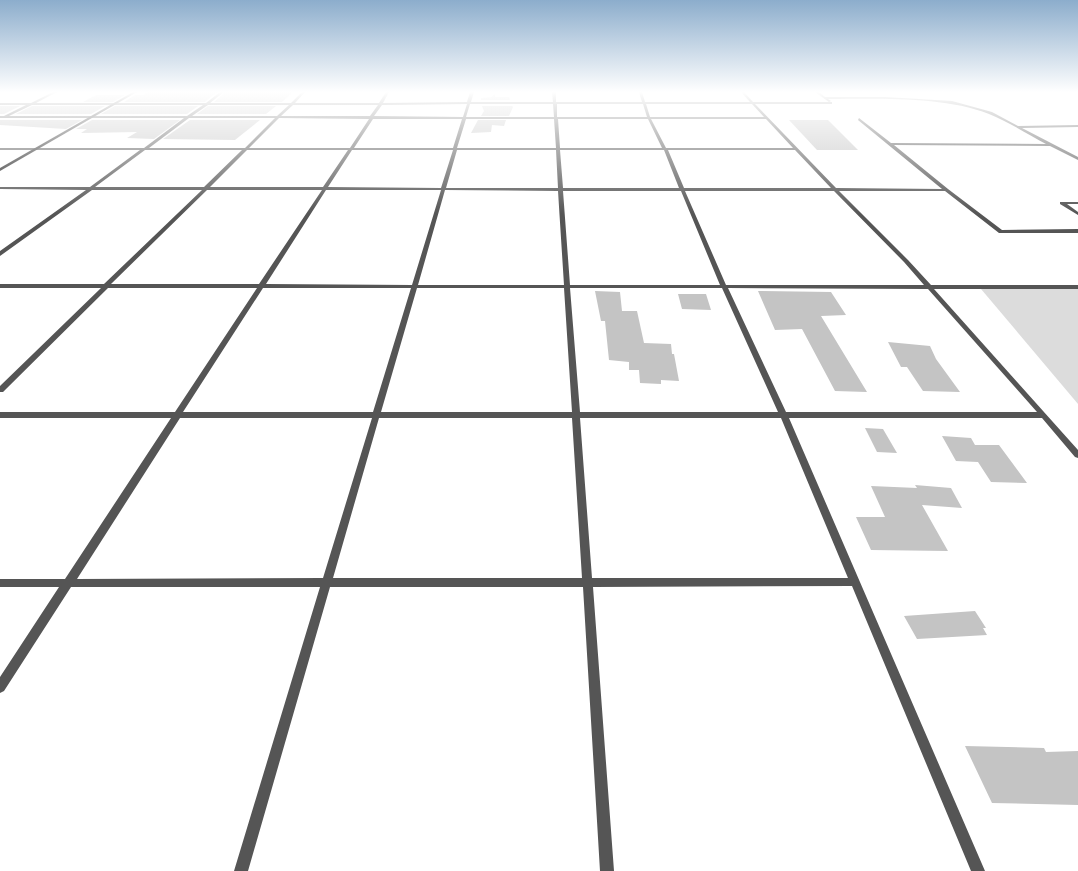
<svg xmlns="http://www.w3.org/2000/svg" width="1078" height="871" viewBox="0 0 1078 871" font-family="Cabin,sans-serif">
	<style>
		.green { fill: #dcdcdc }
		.building { fill: #c4c4c4 }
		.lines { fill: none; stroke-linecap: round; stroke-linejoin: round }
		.street { fill: #555; fill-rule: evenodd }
		.secondary { fill: #222; fill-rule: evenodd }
	</style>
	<rect width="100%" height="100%" fill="#fff"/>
	<path class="green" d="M981,289h97v115z"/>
	<g class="building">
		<path d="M147,92h70l-12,10h-81l11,-7h8z"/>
		<path d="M225,92h68l-11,10h-68z"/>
		<path d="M495,93v4h14l1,3h-29v-2l11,-1z"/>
		<path d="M96,95h29l-12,7h-30z"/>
		<path d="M0,106h20l-16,8h-4z"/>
		<path d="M32,106h73l-14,8h-75z"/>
		<path d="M115,106h83l-11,8h-86z"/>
		<path d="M208,106h68l-10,8h-69z"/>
		<path d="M482,106h30l1,1 -4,9h-28l3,-5z"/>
		<path d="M0,120h82l-16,9 -66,-4z"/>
		<path d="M92,120h88l-26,19 -27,-1 10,-6 -56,1 6,-4h-11z"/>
		<path d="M190,120h70l-25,20 -72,-1z"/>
		<path d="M478,120h28l-2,6 -12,-1 -1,7 -20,1z"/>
		<path d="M789,120h39l30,30h-41z"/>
		<path d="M595,291l25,1 2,19h15l7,32 27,1 1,10h2l5,27 -18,-1v4l-21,-1 -1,-13h-10v-8l-20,-2 -4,-39h-4z"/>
		<path d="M758,291l73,1 15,23 -25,1 46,76 -32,-1 -33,-62 -27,1z"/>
		<path d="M678,294h28l5,16 -29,-1z"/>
		<path d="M888,342l42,4 6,13 24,33 -37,-1 -16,-24h-6z"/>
		<path d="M865,428l18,1 14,24 -20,-1z"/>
		<path d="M942,436l29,2 4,7h24l28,38 -36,-1 -13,-20 -22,-1z"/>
		<path d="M915,485l36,3 11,20 -40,-3 26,46 -77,-1 -15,-33h29l-14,-31 46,2z"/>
		<path d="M975,611l11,17h-3l4,7 -70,4 -13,-23z"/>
		<path d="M965,746l79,2 2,4 32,-1v54l-86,-2z"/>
	</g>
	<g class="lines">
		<g class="street">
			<path d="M53,92h4l-21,11h170l14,-11h4l-14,11h81l11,-11h3l-10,11h84l7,-11h3l-6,11 84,-1 3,-10h4l-3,10h82l-1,-10h4v10h86l-3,-10h3l3,10h105l-9,-10h3l9,10h76l-14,-10h4l6,5h60l67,4 40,11 26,14 60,-1v2l-56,1 56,29v3l-28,-14 -156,-1 54,44 54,41 76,-1v4h-79l-54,-42h-106l69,69 23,25h147v4h-144l144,161v8l-3,-1 -33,-39h-253l196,453h-14l-119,-285 -259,1 21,284h-14l-17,-284h-253l-82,284h-14l86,-284h-249l-67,104 -4,2v-16l59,-90h-59v-8h65l106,-161h-171v-6h175l82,-124h-149l-105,104h-3v-6l101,-98h-101v-4h104l98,-94h-110l-92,66v-5l86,-61 -86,-1v-2h90l50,-37h-140v-2h144l40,-30h-184v-2h4l22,-11h-26v-2h31zM828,99c50,0 115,-3 161,15 18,7 40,21 57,30l-155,-1 -32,-25 -1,2 84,69 -106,-1 -81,-84h77v-2h-3l2,-1zM467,104l-4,13 -89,-1 8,-11zM470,104h83l1,13h-88zM557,104h86l4,13h-90zM646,104h106l12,13h-114zM32,105h171l-16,11h-178zM208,105h81l-12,11h-85zM293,105h85l-8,11h-89zM189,118h86l-30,30h-96zM279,118l90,1 -19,29h-101zM373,119h89l-9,29h-99zM466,119h88l2,29h-99zM558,119h90l14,29h-102zM651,119h115l27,29h-127zM145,150h97l-38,37h-109zM247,150h101l-25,37h-113zM352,150h101l-12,38 -113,-1zM457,150h99l2,38h-112zM560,150h104l15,38h-116zM668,150h127l36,38h-147zM207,190h115l-63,94h-148zM326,190h115l-29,95 -146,-1zM445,190l113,1 6,94h-146zM563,191h118l39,94h-150zM685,191h149l70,71 20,23h-198zM263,288h148l-38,124h-190zM417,288h147l8,124h-191zM570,288h152l56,124h-198zM728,288l200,1 109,123h-251zM180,418h192l-49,160 -246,1zM379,418h193l10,160h-249zM580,418h201l67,160h-256z"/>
			<path d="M1060,202h18v2h-11l11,8v3l-18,-11z"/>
		</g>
		<path class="secondary" d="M133,92h4l-137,79v-3z"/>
	</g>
	<linearGradient id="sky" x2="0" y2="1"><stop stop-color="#8cadcc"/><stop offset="0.43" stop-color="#fff"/><stop offset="1" stop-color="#fff" stop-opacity="0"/></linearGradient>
	<rect width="1078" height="214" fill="url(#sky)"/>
</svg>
